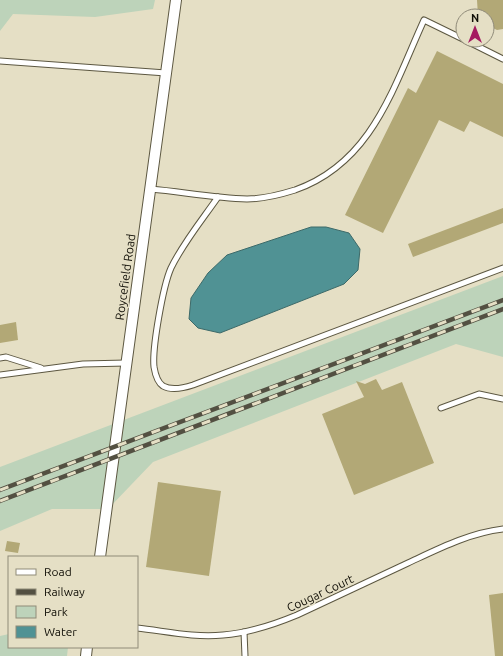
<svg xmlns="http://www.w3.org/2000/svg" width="503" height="656" viewBox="0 0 503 656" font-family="Ubuntu,sans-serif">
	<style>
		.green { fill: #bdd3ba }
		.water { fill: #509294; stroke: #3d6a69 }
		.building { fill: #b2a876 }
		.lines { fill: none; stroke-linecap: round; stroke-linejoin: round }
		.service-casing { stroke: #5c5741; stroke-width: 7 }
		.minor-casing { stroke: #5c5741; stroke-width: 12 }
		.service { stroke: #fff; stroke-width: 5 }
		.minor { stroke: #fff; stroke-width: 10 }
		.rail-casing { stroke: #535042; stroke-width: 4.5 }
		.rail { stroke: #e5dfc5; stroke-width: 3; stroke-dasharray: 9; stroke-linecap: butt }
		.labels { text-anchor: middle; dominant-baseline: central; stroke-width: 3.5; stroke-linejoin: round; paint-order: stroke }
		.street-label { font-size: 12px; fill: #100e06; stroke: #e5dfc5 }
	</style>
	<rect width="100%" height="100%" fill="#e5dfc5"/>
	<g class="green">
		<path d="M0,0h155l-2,9 -58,8 -82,-3 -13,17v3z"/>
		<path d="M503,276v81l-47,-13 -303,118 -45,47h-56l-52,22v-64z"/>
		<path d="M9,634v13h59l-1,9h-67v-20z"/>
	</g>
	<path class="water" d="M311,227h15l23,6 11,16 -2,21 -14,14 -124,49 -22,-5 -9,-9 2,-21 17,-25 19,-18z"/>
	<g class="building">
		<path d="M477,0h26v29l-6,1 -10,-5v-9h-9z"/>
		<path d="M437,51l66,33v53l-33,-16 -6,11 -25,-12 -56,113 -38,-18 63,-127 8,5z"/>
		<path d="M503,208v15l-90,34 -5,-13z"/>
		<path d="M16,322l2,18 -18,3v-18z"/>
		<path d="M376,379l6,11 20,-8 32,81 -80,32 -32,-81 42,-17 -8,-16 9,3z"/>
		<path d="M158,482l63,9 -12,85 -63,-9z"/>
		<path d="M7,541l13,2 -2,10 -13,-2z"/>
		<path d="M503,593v63h-8l-6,-61z"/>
	</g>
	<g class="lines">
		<defs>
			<g id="service">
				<path d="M465,40l38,19"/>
				<path d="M0,61l166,12"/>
				<path d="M151,189c32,3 64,9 96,10 16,0 32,-4 48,-9 77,-27 98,-102 129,-170l39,19"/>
				<path d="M218,197c-16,23 -35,46 -47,71 -8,18 -19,80 -17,99 1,6 3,15 9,19 9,5 21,2 30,-1l310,-117"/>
				<path d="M0,358l6,-1 35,11"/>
				<path d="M0,375l83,-11 43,-1"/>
				<path d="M441,408l38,-14 24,5"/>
				<path d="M137,628c28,3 57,10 86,7 25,-2 50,-10 74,-20 37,-17 74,-35 111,-52 30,-14 61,-30 95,-34"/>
				<path d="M244,632l1,24"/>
			</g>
			<g id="minor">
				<path d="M100,557l76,-557"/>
				<path d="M86,656l1,-9"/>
			</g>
		</defs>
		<use href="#service" class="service-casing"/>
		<use href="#minor" class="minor-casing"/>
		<use href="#service" class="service"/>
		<use href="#minor" class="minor"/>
		<defs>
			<g id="rail">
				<path d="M0,490l503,-190"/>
				<path d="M0,501l503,-192"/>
			</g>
		</defs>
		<use href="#rail" class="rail-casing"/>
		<use href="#rail" class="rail"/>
	</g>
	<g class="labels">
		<g class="street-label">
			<text transform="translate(125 277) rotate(-82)">Roycefield Road</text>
			<text transform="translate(320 593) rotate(-25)">Cougar Court</text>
		</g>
	</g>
	<rect x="8" y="556" width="130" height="92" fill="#e5dfc5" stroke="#908b79"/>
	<rect x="16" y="569" width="20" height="6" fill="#ffffff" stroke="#908b79"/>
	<text x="44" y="576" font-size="12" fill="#100e06">Road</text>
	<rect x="16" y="589" width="20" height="6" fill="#535042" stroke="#908b79"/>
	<text x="44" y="596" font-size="12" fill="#100e06">Railway</text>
	<rect x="16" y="606" width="20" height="12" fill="#bdd3ba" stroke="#908b79"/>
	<text x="44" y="616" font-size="12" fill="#100e06">Park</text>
	<rect x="16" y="626" width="20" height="12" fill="#509294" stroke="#908b79"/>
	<text x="44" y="636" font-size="12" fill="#100e06">Water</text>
	<g transform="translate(475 28)"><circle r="19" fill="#e5dfc5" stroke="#908b79"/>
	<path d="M0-3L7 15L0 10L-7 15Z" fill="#a51a60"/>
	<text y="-6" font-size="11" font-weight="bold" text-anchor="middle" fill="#100e06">N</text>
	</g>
</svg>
